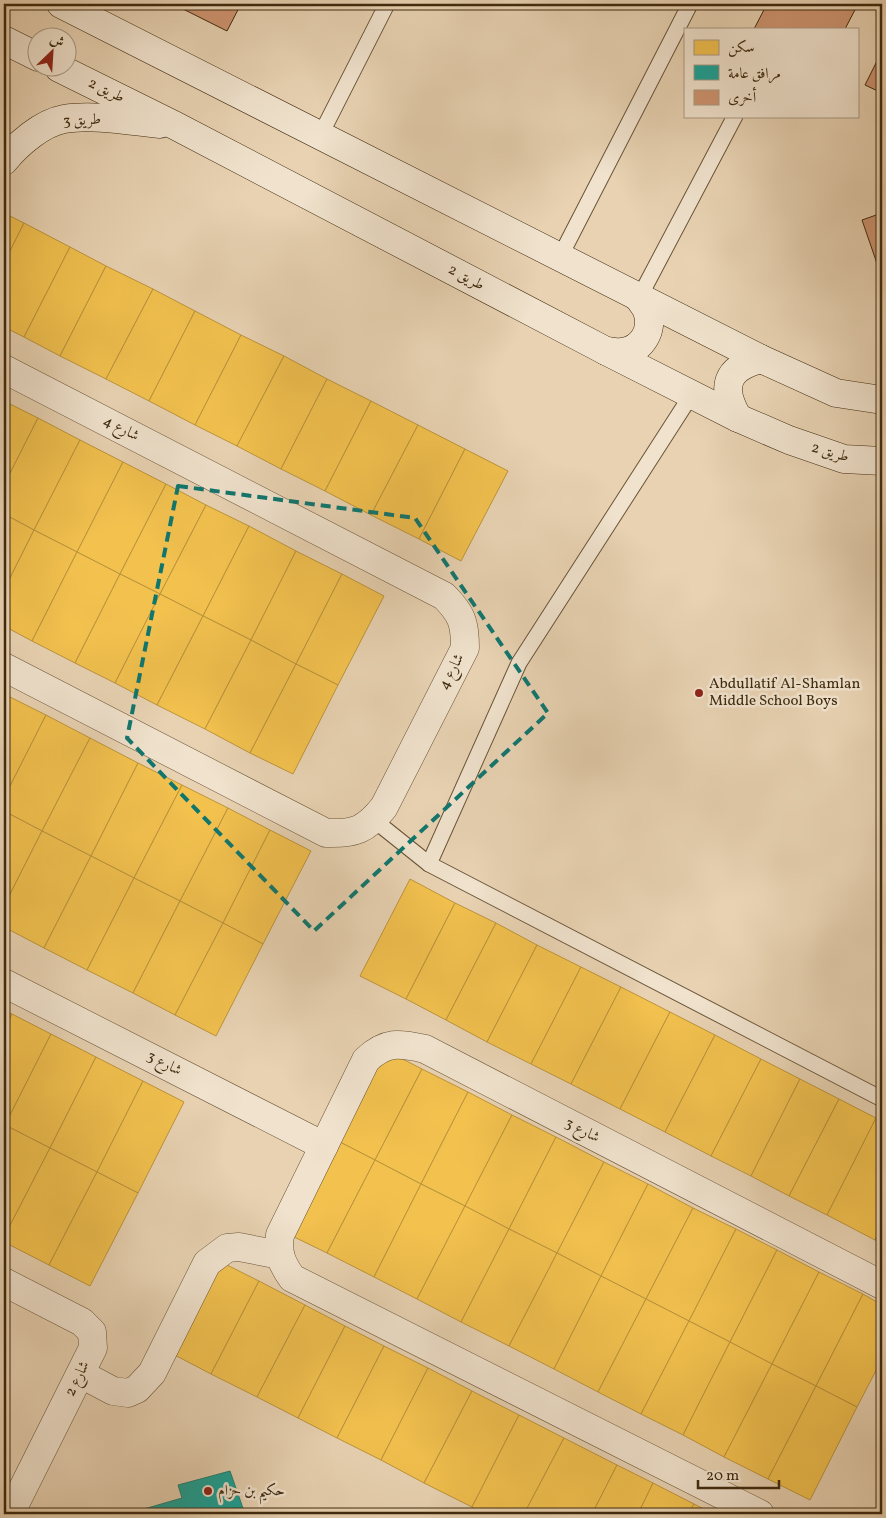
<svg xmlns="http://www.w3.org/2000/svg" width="886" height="1518" viewBox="0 0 886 1518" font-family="Vollkorn,Amiri,serif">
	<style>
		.homes { fill: #f2c14e; stroke: #bc943b }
		.public { fill: #17a398; stroke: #237f6f }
		.building { fill: #ce9470; stroke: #3f2a0e }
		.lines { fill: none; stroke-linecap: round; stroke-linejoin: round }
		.lane-casing { stroke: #695437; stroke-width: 17 }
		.street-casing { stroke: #695437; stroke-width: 29 }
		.secondary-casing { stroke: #3f2a0e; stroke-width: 29 }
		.lane { stroke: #f0e2cd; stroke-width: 15 }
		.street { stroke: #f0e2cd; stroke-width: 28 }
		.secondary { stroke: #f0e2cd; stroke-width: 28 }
		.marked { fill: none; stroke: #0f766e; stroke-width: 4; stroke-dasharray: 10 6; stroke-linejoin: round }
		.poi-dot { fill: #8f2418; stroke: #f0e2cd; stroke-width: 2 }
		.labels { text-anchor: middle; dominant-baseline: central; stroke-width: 5; stroke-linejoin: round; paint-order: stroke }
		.street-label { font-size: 15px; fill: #3f2a0e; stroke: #f0e2cd }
		.poi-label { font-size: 15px; fill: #3f2a0e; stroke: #f0e2cd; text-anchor: start }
	</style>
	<rect width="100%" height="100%" fill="#e8d2b2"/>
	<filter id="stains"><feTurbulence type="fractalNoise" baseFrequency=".004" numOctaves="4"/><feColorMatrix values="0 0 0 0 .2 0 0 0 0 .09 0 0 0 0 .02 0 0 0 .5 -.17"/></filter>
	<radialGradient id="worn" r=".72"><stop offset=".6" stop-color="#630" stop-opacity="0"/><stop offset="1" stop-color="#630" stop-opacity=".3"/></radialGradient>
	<g class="homes">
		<path d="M4,213l20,10 -20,40z"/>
		<path d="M24,223l46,24 -46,90 -20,-10v-64z"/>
		<path d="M70,247l36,19 -46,90 -36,-19z"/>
		<path d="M106,266l47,23 -47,90 -46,-23z"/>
		<path d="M153,289l42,22 -46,90 -43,-22z"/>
		<path d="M195,311l46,24 -46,90 -46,-24z"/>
		<path d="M241,335l43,21 -47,90 -42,-21z"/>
		<path d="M284,356l43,23 -46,90 -44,-23z"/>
		<path d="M327,379l44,22 -46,90 -44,-22z"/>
		<path d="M4,401l34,17 -34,67z"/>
		<path d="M371,401l47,24 -47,90 -46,-24z"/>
		<path d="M38,418l42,22 -46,90 -30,-16v-29z"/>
		<path d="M418,425l47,24 -46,90 -48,-24z"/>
		<path d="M80,440l43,22 -46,90 -43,-22z"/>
		<path d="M465,449l43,22 -47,90 -42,-22z"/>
		<path d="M123,462l43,22 -46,90 -43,-22z"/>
		<path d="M166,484l40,21 -46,89 -40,-20z"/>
		<path d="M206,505l43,21 -46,90 -43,-22z"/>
		<path d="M4,514l30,16 -30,60z"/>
		<path d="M249,526l47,25 -45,89 -48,-24z"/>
		<path d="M34,530l43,22 -45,89 -28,-15v-36z"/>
		<path d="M296,551l46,23 -46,90 -45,-24z"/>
		<path d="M77,552l43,22 -45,89 -43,-22z"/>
		<path d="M120,574l40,20 -45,89 -40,-20z"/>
		<path d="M342,574l42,22 -46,89 -42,-21z"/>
		<path d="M160,594l43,22 -46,89 -42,-22z"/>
		<path d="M203,616l48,24 -46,89 -48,-24z"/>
		<path d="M251,640l45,24 -46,89 -45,-24z"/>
		<path d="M296,664l42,21 -45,89 -43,-21z"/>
		<path d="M6,695l40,20 -42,83v-99z"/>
		<path d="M46,715l44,23 -48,93 -38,-20v-13z"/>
		<path d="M90,738l48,25 -47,93 -49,-25z"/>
		<path d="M138,763l44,22 -48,93 -43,-22z"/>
		<path d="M182,785l46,23 -48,93 -46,-23z"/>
		<path d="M228,808l42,22 -47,93 -43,-22z"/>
		<path d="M4,811l38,20 -38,75z"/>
		<path d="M270,830l41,21 -48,93 -40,-21z"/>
		<path d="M42,831l49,25 -47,92 -40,-21v-21z"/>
		<path d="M91,856l43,22 -47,92 -43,-22z"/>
		<path d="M134,878l46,23 -47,92 -46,-23z"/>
		<path d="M410,879l45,24 -49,96 -46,-23z"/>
		<path d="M180,901l43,22 -48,92 -42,-22z"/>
		<path d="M455,903l41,20 -50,97 -40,-21z"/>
		<path d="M223,923l40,21 -47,92 -41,-21z"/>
		<path d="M496,923l41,22 -50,97 -41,-22z"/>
		<path d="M537,945l44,22 -50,97 -44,-22z"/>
		<path d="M581,967l40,20 -50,97 -40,-20z"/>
		<path d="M621,987l49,25 -50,97 -49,-25z"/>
		<path d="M4,1010l8,4 -8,16z"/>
		<path d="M670,1012l45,23 -50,97 -45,-23z"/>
		<path d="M12,1014l39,20 -46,91 -1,-95z"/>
		<path d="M51,1034l45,23 -46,91 -45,-23z"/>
		<path d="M715,1035l46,24 -50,97 -46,-24z"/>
		<path d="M383,1049l39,20 -47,91 -39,-20z"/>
		<path d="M96,1057l47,24 -46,91 -47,-24z"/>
		<path d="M761,1059l39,20 -49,97 -40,-20z"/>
		<path d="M422,1069l46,23 -47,92 -46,-24z"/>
		<path d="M800,1079l39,20 -50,97 -38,-20z"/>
		<path d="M143,1081l41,21 -46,91 -41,-21z"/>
		<path d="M468,1092l44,23 -47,91 -44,-22z"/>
		<path d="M839,1099l37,19 -49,97 -38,-19z"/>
		<path d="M512,1115l44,22 -47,92 -44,-23z"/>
		<path d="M876,1118l6,3v105l-7,14 -48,-25z"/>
		<path d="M5,1125l45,23 -46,89v-110z"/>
		<path d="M556,1137l48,25 -47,91 -48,-24z"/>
		<path d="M336,1140l39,20 -48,93 -39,-19z"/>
		<path d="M50,1148l47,24 -48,93 -45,-23v-5z"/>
		<path d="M375,1160l46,24 -47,93 -47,-24z"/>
		<path d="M604,1162l44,22 -47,92 -44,-23z"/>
		<path d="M97,1172l41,21 -48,93 -41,-21z"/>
		<path d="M421,1184l44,22 -48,93 -43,-22z"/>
		<path d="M648,1184l45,24 -47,91 -45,-23z"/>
		<path d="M465,1206l44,23 -48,93 -44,-23z"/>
		<path d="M693,1208l43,21 -47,92 -43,-22z"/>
		<path d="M882,1226v18l-7,-4z"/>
		<path d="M509,1229l48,24 -48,93 -48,-24z"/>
		<path d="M736,1229l41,21 -47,92 -41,-21z"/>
		<path d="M777,1250l42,22 -47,92 -42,-22z"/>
		<path d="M557,1253l44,23 -47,93 -45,-23z"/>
		<path d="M215,1259l44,22 -48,93 -44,-23z"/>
		<path d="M819,1272l44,22 -47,92 -44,-22z"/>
		<path d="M601,1276l45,23 -48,93 -44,-23z"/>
		<path d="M259,1281l46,24 -48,92 -46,-23z"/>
		<path d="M863,1294l19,11v54l-25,48 -41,-21z"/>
		<path d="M646,1299l43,22 -48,93 -43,-22z"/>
		<path d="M305,1305l40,21 -47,92 -41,-21z"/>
		<path d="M689,1321l41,21 -47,93 -42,-21z"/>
		<path d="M345,1326l39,20 -47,92 -39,-20z"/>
		<path d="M730,1342l42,22 -48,93 -41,-22z"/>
		<path d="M384,1346l44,22 -47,92 -44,-22z"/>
		<path d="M772,1364l44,22 -48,93 -44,-22z"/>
		<path d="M428,1368l44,23 -48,92 -43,-23z"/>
		<path d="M816,1386l41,21 -47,93 -42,-21z"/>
		<path d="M472,1391l47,24 -47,92 -48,-24z"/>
		<path d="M519,1415l45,23 -40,76h-39l-13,-7z"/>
		<path d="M564,1438l53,27 -25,49h-68z"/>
		<path d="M617,1465l36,18 -15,31h-46z"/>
		<path d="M653,1483l41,21 -6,10h-50z"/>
		<path d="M694,1504l20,10h-26z"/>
	</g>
	<path class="public" d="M230,1471l15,43h-99l-2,-5 38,-11 -4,-13z"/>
	<g class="building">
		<path d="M173,4h68l-14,27z"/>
		<path d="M767,4h91l-13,25h-91z"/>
		<path d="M882,51v42l-17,-8z"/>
		<path d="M882,213v65l-20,-58z"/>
	</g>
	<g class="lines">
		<defs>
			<g id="lane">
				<path d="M321,134l66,-130"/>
				<path d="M560,257l130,-253"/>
				<path d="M639,298l96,-182"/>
				<path d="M374,820l55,44 453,235"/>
				<path d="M429,864l90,-201 173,-269"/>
			</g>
			<g id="street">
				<path d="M4,369l440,227c18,18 21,27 21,52l-81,159c-18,23 -29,27 -58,26l-322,-166"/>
				<path d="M4,983l320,163"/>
				<path d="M4,1282l78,40 10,10 1,16 -83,166"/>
				<path d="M81,1374l32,17 15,2 9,-4 15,-16 55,-110 20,-15 12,-1 41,8"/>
				<path d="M760,1514l-468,-236c-10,-14 -15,-25 -12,-43l86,-175c20,-19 33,-17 59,-11l457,236"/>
			</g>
			<g id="secondary">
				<path d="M61,4l700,355 75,34 46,7"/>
				<path d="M4,40l34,17"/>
				<path d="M59,68l115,57 432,226 132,67 51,22 55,19 38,2"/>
				<path d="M4,161c14,-17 38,-38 60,-42 29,-5 66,2 96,5"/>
				<path d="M606,351c5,0 11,2 16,1 20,-2 32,-22 25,-41 -1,-4 -6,-9 -8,-13"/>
				<path d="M738,418c-18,-31 -12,-50 23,-59"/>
			</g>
		</defs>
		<use href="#lane" class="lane-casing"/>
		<use href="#street" class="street-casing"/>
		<use href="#secondary" class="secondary-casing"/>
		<use href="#lane" class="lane"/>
		<use href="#street" class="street"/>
		<use href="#secondary" class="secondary"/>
	</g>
	<path class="marked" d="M178,486l237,32 133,195 -234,218 -187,-193z"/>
	<g class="poi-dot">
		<circle cx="699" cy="693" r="5"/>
		<circle cx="208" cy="1491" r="5"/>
	</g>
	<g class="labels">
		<g class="street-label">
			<text transform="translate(106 91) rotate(26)">طريق 2</text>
			<text transform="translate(82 121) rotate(-3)">طريق 3</text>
			<text transform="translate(466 278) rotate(28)">طريق 2</text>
			<text transform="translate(121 429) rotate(27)">شارع 4</text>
			<text transform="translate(830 453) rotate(16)">طريق 2</text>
			<text transform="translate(452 672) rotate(-63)">شارع 4</text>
			<text transform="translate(164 1064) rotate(27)">شارع 3</text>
			<text transform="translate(582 1131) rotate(27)">شارع 3</text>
			<text transform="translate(78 1379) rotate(-64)">شارع 2</text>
		</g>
		<g class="poi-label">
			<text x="709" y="684">Abdullatif Al-Shamlan<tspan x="709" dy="17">Middle School Boys</tspan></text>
			<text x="218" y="1491">حكيم بن حزام</text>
		</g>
	</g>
	<rect width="886" height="1518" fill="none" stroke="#e8d2b2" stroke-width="20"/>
	<rect x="5" y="5" width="876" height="1508" fill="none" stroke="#3f2a0e" stroke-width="2.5"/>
	<rect x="10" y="10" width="866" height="1498" fill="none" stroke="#3f2a0e"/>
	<rect x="684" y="28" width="175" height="90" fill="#f0e2cd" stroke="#a99881"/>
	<rect x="694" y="40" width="25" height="15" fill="#f2c14e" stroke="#a99881"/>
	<text x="728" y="52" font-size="15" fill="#3f2a0e">سكن</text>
	<rect x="694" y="65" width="25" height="15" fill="#17a398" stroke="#a99881"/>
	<text x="728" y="78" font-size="15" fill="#3f2a0e">مرافق عامة</text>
	<rect x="694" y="90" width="25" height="15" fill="#ce9470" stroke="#a99881"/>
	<text x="728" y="102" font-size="15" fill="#3f2a0e">أخرى</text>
	<g transform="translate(52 52) rotate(25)"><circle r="24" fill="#f0e2cd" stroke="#a99881"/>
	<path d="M0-4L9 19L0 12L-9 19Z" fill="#8f2418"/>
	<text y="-8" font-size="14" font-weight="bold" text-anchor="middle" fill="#3f2a0e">ش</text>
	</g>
	<path d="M698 1480v8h81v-8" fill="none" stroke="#3f2a0e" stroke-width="2.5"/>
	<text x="706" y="1480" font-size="15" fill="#3f2a0e" stroke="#f0e2cd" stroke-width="4" paint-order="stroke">20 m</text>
	<rect width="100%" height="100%" filter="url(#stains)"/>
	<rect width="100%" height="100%" fill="url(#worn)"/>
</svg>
